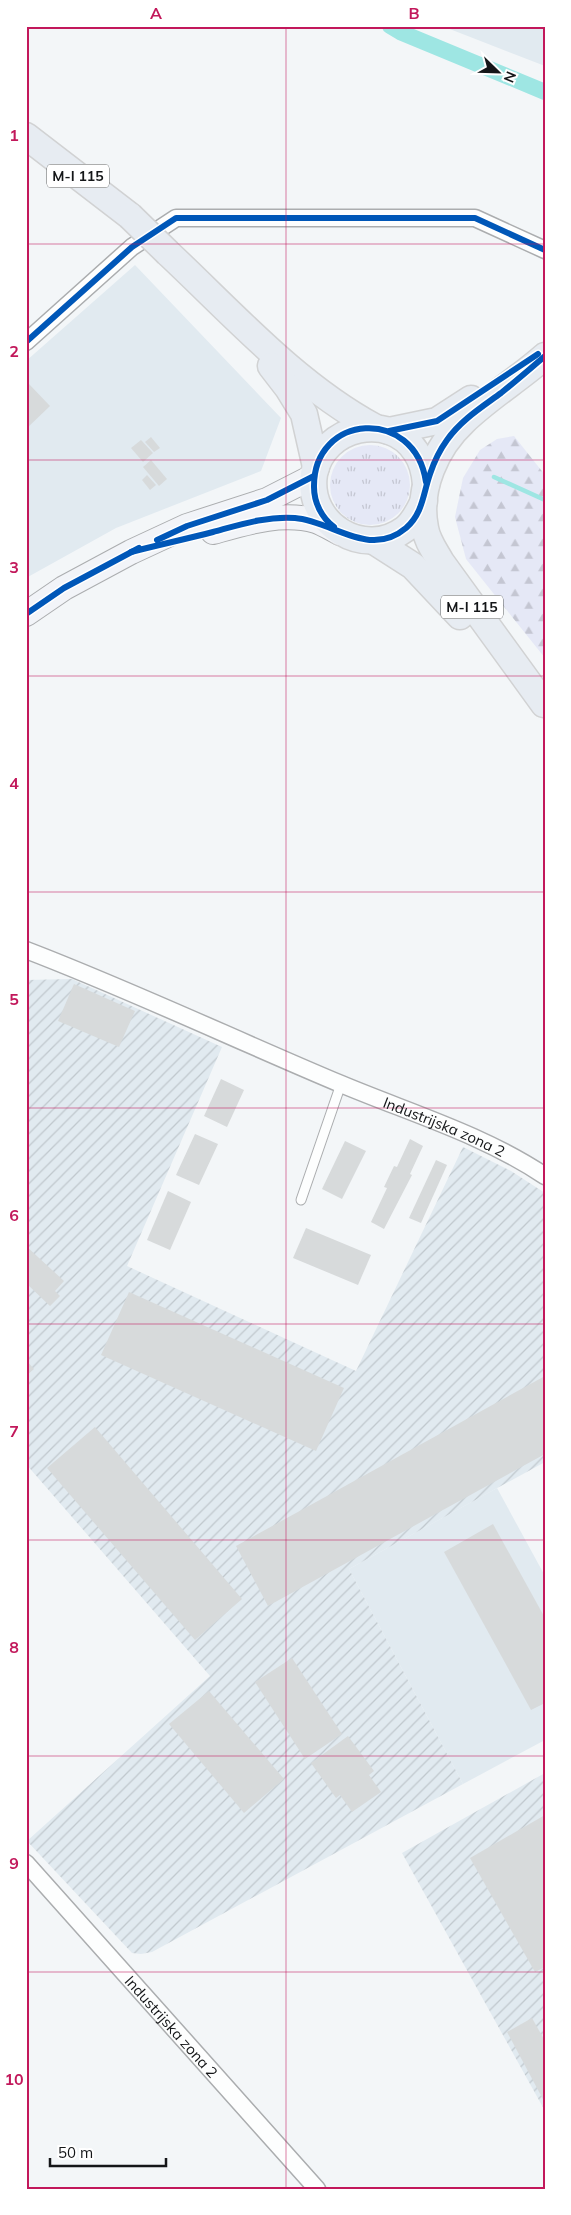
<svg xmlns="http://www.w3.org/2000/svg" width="571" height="2215" viewBox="0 0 571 2215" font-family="Mulish,sans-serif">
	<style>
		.built { fill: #e1eaf0 }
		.industrial { fill: url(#industrial-furrows) }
		.grass { fill: url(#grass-tufts) }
		.forest { fill: url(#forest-firs) }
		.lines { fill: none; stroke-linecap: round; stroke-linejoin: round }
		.stream { stroke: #9ee6e3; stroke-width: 4.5 }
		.canal { stroke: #9ee6e3; stroke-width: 16 }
		.building { fill: #d7dadb }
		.lane-casing { stroke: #abadaf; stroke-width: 11 }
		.street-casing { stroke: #abadaf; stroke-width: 19 }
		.secondary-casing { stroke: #abadaf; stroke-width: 26 }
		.primary-casing { stroke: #d1d2d3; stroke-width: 29 }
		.lane { stroke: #fdfefe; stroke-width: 9 }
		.street { stroke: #fdfefe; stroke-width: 16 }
		.secondary { stroke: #f2f4f8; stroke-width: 24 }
		.primary { stroke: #e7ecf2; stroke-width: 26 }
		.primary-bridge-casing { stroke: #d1d2d3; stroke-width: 29; stroke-linecap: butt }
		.primary-bridge { stroke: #e7ecf2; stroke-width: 26 }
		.cycleway-casing { stroke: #fff; stroke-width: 9 }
		.cycleway { stroke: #0057b8; stroke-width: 6 }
		.grid { fill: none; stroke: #c2185b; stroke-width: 1; stroke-opacity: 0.55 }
		.labels { text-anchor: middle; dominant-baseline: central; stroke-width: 5; stroke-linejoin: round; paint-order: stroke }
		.shield { fill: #fff; stroke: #5a5c5d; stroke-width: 1 }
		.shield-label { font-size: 14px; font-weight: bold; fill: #141618 }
		.street-label { font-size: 15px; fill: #141618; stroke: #fff }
		.neatline { fill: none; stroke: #c2185b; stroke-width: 2 }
		.grid-label { font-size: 16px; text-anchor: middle; font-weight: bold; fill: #c2185b }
	</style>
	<defs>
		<pattern id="industrial-furrows" width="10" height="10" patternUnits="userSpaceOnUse" patternTransform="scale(1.25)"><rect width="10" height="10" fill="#e1eaf0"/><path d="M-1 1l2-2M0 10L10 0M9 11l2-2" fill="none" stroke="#c0c8cd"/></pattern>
		<pattern id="grass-tufts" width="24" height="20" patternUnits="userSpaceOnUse" patternTransform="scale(1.25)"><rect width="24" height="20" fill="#e5e8f6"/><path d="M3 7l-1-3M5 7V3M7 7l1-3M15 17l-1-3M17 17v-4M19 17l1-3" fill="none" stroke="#c4c6d2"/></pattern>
		<pattern id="forest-firs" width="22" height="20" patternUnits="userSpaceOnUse" patternTransform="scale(1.25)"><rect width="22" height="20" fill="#e5e8f6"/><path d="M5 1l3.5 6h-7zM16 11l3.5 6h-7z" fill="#c4c6d2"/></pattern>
	</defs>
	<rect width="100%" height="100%" fill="#f3f6f8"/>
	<g class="built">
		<path d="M442,26h103v40z"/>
		<path d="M135,265l146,153 -20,53 -145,57 -90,50v-217z"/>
		<path d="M497,1488l48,88v164l-82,44 -114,-215z"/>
	</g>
	<g class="industrial">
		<path d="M72,979l150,68 -95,219 229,105 107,-224 48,24 34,22v269l-196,107 114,215 -311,168 -11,2 -9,-1 -105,-112 183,-165 -184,-212v-484z"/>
		<path d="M545,1773v338l-143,-258z"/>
	</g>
	<circle class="grass" cx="370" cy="485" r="40"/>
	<path class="forest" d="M514,436l31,39v183l-79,-99 -11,-42 8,-39 17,-28 17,-11z"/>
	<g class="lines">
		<path class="stream" d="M494,477l51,23"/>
		<path class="canal" d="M390,26l10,6 145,60"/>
	</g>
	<g class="building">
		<path d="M28,383l22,23 -24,23v-44z"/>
		<path d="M151,437l9,11 -6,4 -9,-10z"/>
		<path d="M141,440l12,13 -10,9 -12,-14z"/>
		<path d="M151,460l16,19 -8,7 -16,-19z"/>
		<path d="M147,475l9,10 -6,5 -8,-10z"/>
		<path d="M74,984l61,27 -16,36 -61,-26z"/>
		<path d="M221,1079l23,11 -17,37 -23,-11z"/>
		<path d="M195,1134l23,10 -19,41 -23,-10z"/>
		<path d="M410,1139l13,7 -13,28 2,1 -28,54 -13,-7 16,-34 -3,-1 10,-21 3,1z"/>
		<path d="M345,1141l21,10 -24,48 -20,-10z"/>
		<path d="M436,1160l11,5 -26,58 -12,-5z"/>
		<path d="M168,1191l23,11 -21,48 -23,-10z"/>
		<path d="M306,1228l65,27 -13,30 -65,-27z"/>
		<path d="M26,1246l38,35 -9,10 5,5 -10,10 -24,-23z"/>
		<path d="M129,1292l215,96 -28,63 -215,-96z"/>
		<path d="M26,1360l8,9 -8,7z"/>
		<path d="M545,1376v78l-277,152 -32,-60z"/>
		<path d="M95,1427l147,172 -47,41 -148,-172z"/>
		<path d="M493,1524l52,94v85l-14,7 -87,-158z"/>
		<path d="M292,1658l50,76 -37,25 -50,-77z"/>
		<path d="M209,1691l75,88 -40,34 -75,-89z"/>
		<path d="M348,1736l26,35 -5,4 12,17 -29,20 -12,-17 -4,3 -25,-35z"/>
		<path d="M545,1815v152l-10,5 -65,-114z"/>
		<path d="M532,2018l13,23v62l-38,-71z"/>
	</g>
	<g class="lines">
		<defs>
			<path id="lane" d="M301,1200l40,-116"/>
			<g id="street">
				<path d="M26,342l106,-95 44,-29h299l70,32"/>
				<path id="s1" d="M26,950c107,41 210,90 315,134 69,29 141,50 204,92"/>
				<path id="s2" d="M26,1863l291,326"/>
			</g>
			<g id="secondary">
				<path d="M213,532c32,-9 69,-21 103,-11 8,3 16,8 24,12"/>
				<path d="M26,614l38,-26 67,-36 56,-26 80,-26 47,-24"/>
			</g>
			<g id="primary">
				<path d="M26,136l104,80"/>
				<path d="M168,253c65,61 127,131 206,174"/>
				<path d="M271,366l17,22 16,26 12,53"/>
				<path d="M389,431l48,-10 34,-22"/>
				<path d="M424,501c-5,10 -10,21 -19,28 -41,31 -99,-5 -91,-55 9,-48 76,-63 102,-22 7,10 9,21 10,32"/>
				<path d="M374,541l39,25 47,50"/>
				<path d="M544,704l-103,-142c-6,-11 -14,-21 -16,-34 -8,-39 11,-81 39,-107 25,-24 55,-42 81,-65"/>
			</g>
		</defs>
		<use href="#lane" class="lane-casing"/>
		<use href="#street" class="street-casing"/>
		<use href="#secondary" class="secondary-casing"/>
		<use href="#primary" class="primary-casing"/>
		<use href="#lane" class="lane"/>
		<use href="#street" class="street"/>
		<use href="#secondary" class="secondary"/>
		<use href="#primary" class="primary"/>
		<defs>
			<path id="primary-bridge" d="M130,216l38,37"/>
		</defs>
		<use href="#primary-bridge" class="primary-bridge-casing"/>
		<use href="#primary-bridge" class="primary-bridge"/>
		<defs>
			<g id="cycleway">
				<path d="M26,342l106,-95 44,-29h299l70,32"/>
				<path d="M389,431l48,-10 101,-67"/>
				<path d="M334,527c-12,-9 -20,-24 -20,-40 -1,-74 101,-81 112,-5"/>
				<path d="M157,540l30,-14 80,-26 47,-24"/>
				<path d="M131,552c27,-7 55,-13 82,-20 26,-7 53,-16 82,-14 38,3 74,41 111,10 17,-15 17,-34 24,-54 4,-12 9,-23 17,-34 14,-20 35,-33 54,-47 15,-12 29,-24 44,-37"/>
				<path d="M26,614l38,-26 75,-40"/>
			</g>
		</defs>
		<use href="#cycleway" class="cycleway-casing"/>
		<use href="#cycleway" class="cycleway"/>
	</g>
	<path class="grid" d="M286,26v2163M26,244h519M26,460h519M26,676h519M26,892h519M26,1108h519M26,1324h519M26,1540h519M26,1756h519M26,1972h519"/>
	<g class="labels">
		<g class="shield">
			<rect x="47" y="164.5" width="62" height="23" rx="4"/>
			<rect x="441" y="595.5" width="62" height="23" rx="4"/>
		</g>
		<g class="shield-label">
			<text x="78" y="176">M-I 115</text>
			<text x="472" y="607">M-I 115</text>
		</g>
		<g class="street-label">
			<text stroke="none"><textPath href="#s1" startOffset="454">Industrijska zona 2</textPath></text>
			<text stroke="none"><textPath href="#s2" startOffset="219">Industrijska zona 2</textPath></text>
		</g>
	</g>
	<rect width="571" height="2215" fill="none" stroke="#ffffff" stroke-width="55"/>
	<g transform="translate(498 72) rotate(113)" stroke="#ffffff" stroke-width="4" paint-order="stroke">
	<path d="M0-4L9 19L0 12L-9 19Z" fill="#141618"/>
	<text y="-8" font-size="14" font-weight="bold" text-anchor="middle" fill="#141618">N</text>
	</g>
	<path d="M50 2158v8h116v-8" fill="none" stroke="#141618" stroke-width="2.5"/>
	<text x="58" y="2158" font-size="15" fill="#141618" stroke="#ffffff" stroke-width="4" paint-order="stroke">50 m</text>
	<rect x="28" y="28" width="516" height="2160" class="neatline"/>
	<g class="grid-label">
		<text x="156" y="19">A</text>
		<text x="414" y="19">B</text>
		<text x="14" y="141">1</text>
		<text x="14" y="357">2</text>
		<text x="14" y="573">3</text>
		<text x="14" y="789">4</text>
		<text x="14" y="1005">5</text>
		<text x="14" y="1221">6</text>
		<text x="14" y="1437">7</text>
		<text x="14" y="1653">8</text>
		<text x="14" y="1869">9</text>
		<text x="14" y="2085">10</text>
	</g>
</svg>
